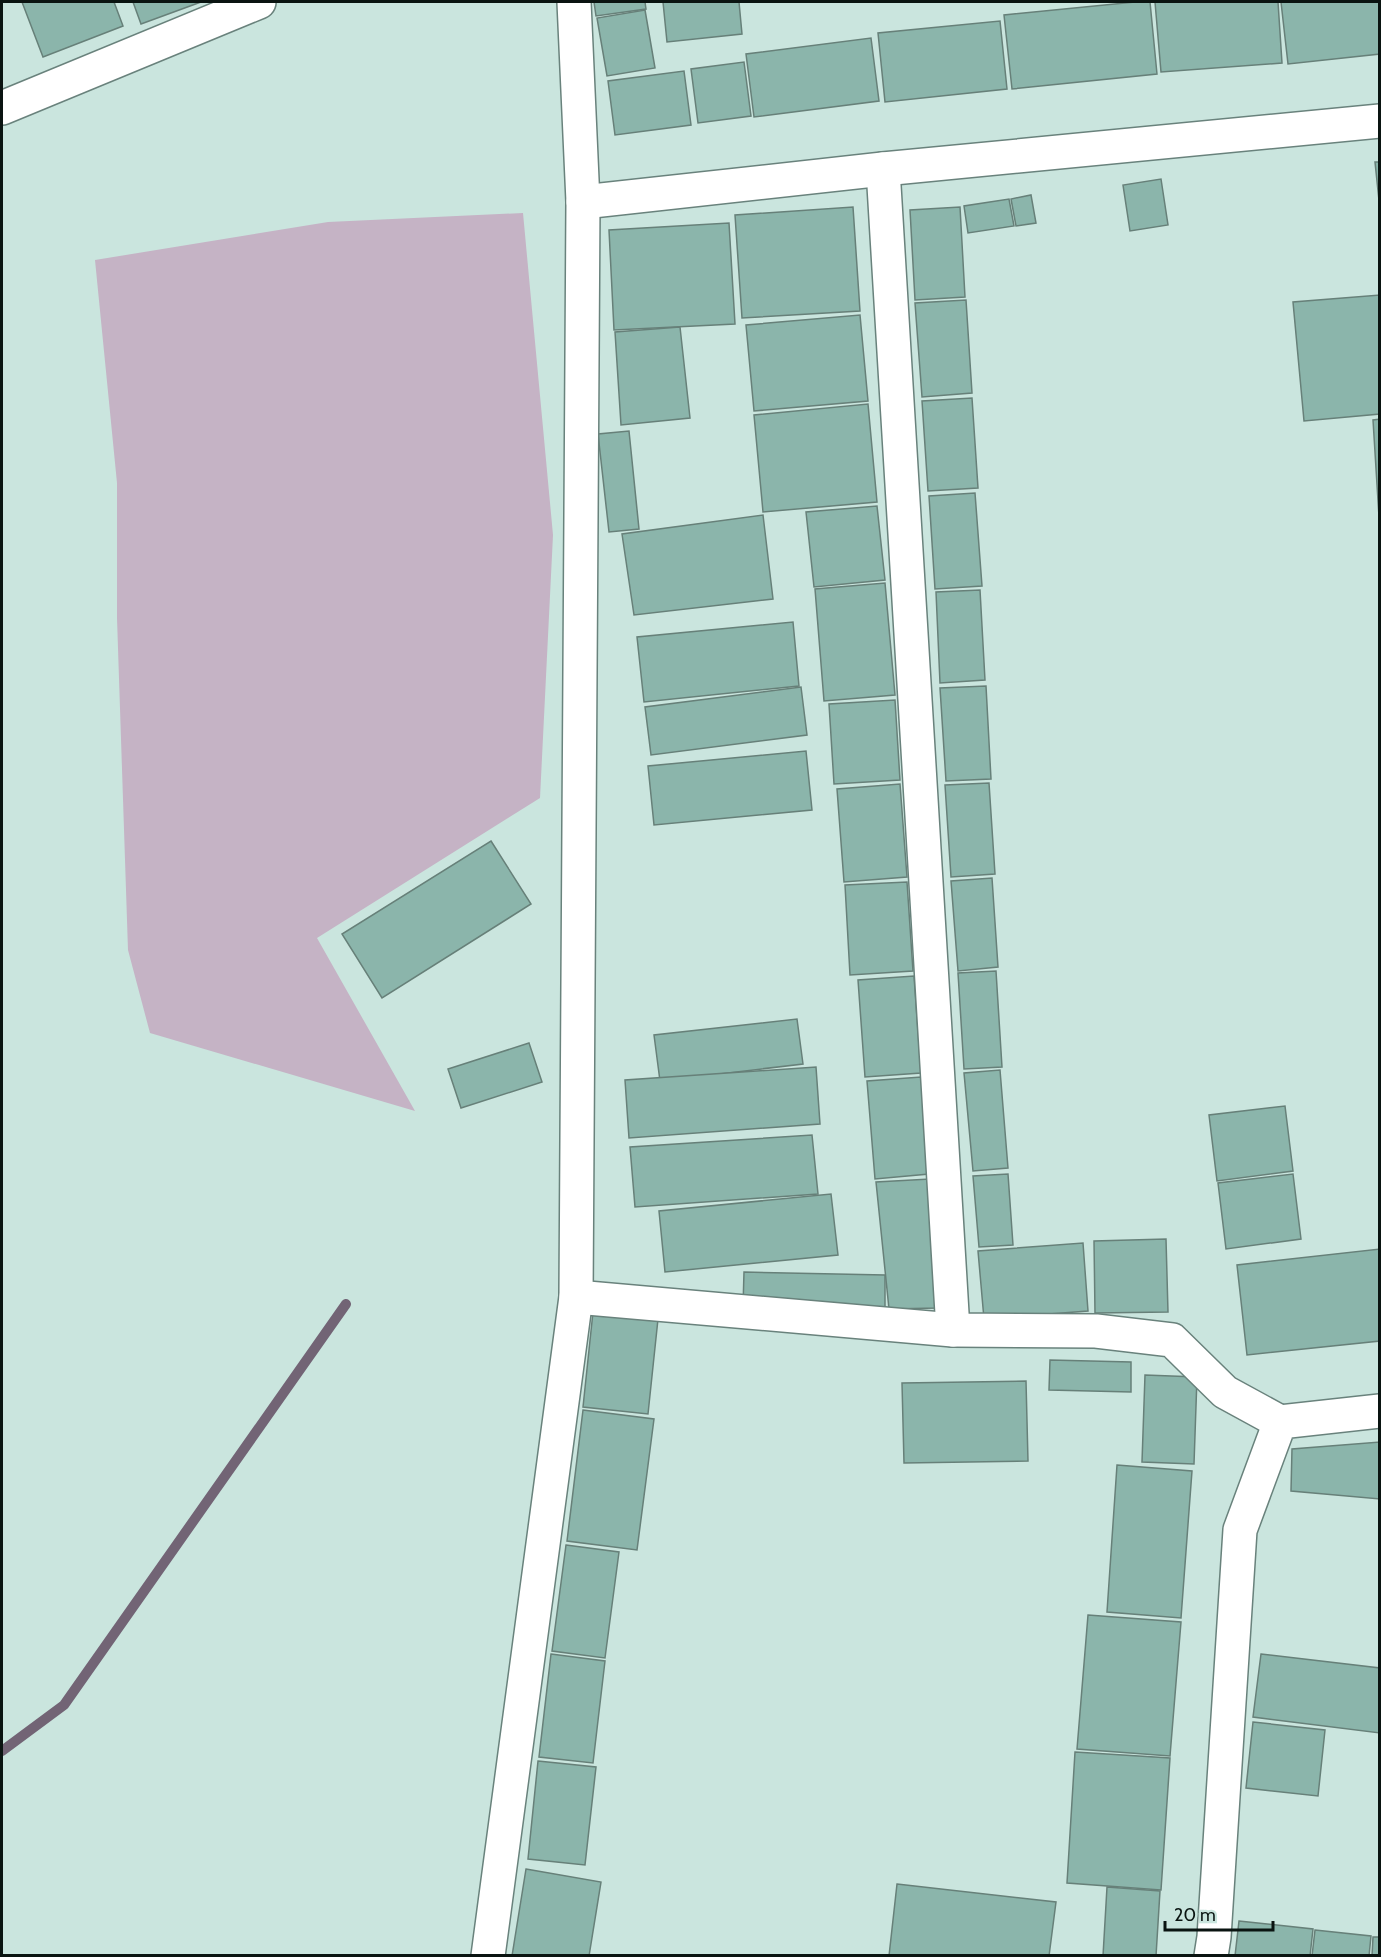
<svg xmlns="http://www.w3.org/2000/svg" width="1381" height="1957" viewBox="0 0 1381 1957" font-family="Cabin,sans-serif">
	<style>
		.green { fill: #c5b3c5 }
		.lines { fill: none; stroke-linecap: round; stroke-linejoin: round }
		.stream { stroke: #726475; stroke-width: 10 }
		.building { fill: #8bb5ab; stroke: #678079; stroke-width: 1.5 }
		.minor-casing { stroke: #69827c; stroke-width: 36 }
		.minor { stroke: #fff; stroke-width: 33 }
	</style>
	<rect width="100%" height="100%" fill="#cae5de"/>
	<path class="green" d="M523,213l30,322 -13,263 -223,140 98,173 -265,-78 -22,-83 -11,-332v-135l-22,-223 233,-38z"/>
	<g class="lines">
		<path class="stream" d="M2,1751l62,-46 282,-401"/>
	</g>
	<g class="building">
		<path d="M22,2h92l9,24 -80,31z"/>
		<path d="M133,2h68l-60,22z"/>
		<path d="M594,2h51l1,7 -50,7z"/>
		<path d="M663,2h76l3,32 -75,8z"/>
		<path d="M1135,2h15l7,72 -145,15 -8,-74z"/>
		<path d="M1155,2h123l4,61 -121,9z"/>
		<path d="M1281,2h99v52l-92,10z"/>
		<path d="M645,10l10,58 -48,8 -10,-58z"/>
		<path d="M1000,21l7,68 -122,13 -7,-69z"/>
		<path d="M871,38l8,63 -125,16 -8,-63z"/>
		<path d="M744,62l7,54 -53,7 -7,-54z"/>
		<path d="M684,71l7,54 -76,10 -7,-54z"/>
		<path d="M1375,162h5v48z"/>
		<path d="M1161,179l7,46 -38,6 -7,-46z"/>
		<path d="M1031,195l5,28 -20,3 -5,-27z"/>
		<path d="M1009,199l5,27 -46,7 -4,-27z"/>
		<path d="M853,207l7,104 -118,7 -7,-103z"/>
		<path d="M960,207l5,90 -50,3 -5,-90z"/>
		<path d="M729,223l6,101 -121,6 -5,-100z"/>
		<path d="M1380,295v119l-76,7 -11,-119z"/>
		<path d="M966,300l6,93 -50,4 -7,-94z"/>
		<path d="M860,315l8,86 -114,10 -8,-86z"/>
		<path d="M680,327l10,91 -69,7 -6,-93z"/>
		<path d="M972,398l6,90 -50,3 -6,-90z"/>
		<path d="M868,404l9,98 -114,10 -9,-97z"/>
		<path d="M1380,419v114l-7,-113z"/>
		<path d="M629,431l10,98 -30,3 -11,-98z"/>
		<path d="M975,493l7,93 -47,3 -6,-93z"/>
		<path d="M877,506l8,74 -71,7 -8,-75z"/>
		<path d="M763,515l10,84 -139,16 -12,-81z"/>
		<path d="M885,583l10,112 -71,6 -9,-112z"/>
		<path d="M980,590l5,90 -45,3 -4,-91z"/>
		<path d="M793,622l6,64 -155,16 -7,-65z"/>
		<path d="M986,686l5,93 -45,2 -6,-93z"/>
		<path d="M801,687l6,48 -156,20 -6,-48z"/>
		<path d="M895,700l5,80 -66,4 -5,-80z"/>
		<path d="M806,751l6,59 -158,15 -6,-59z"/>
		<path d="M989,783l6,91 -44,3 -6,-92z"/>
		<path d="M900,784l7,93 -63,5 -7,-93z"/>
		<path d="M491,841l40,63 -149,94 -40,-64z"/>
		<path d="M992,878l6,89 -40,4 -7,-90z"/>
		<path d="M907,882l6,89 -63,4 -5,-90z"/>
		<path d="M996,971l6,96 -38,2 -6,-96z"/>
		<path d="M914,976l7,97 -56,4 -7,-97z"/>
		<path d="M797,1019l6,45 -143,17 -6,-46z"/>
		<path d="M529,1043l13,39 -81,26 -13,-39z"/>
		<path d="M816,1067l4,57 -191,14 -4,-58z"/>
		<path d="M1000,1070l8,98 -35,3 -9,-98z"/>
		<path d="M921,1077l8,97 -54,5 -8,-98z"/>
		<path d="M1285,1106l8,65 -76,10 -8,-66z"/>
		<path d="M812,1135l6,59 -183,13 -5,-60z"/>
		<path d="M1008,1174l5,71 -34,2 -6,-71z"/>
		<path d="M1293,1174l8,65 -75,10 -8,-66z"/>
		<path d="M930,1179l8,129 -49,1 -13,-127z"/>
		<path d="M831,1194l7,61 -173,17 -6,-61z"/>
		<path d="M1166,1239l2,73 -73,1 -1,-72z"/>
		<path d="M1083,1243l5,68 -104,8 -6,-68z"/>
		<path d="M1380,1249v92l-133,14 -10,-90z"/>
		<path d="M744,1272l141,3v35l-142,-3z"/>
		<path d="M593,1312l65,7 -10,95 -65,-7z"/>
		<path d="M1050,1360l81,2v30l-82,-2z"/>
		<path d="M1145,1375l52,2 -3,87 -52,-2z"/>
		<path d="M1026,1381l2,80 -124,2 -2,-80z"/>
		<path d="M583,1410l71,9 -17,131 -70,-9z"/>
		<path d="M1380,1442v57l-89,-8 1,-42z"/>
		<path d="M1117,1465l75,6 -11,147 -74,-6z"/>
		<path d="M566,1545l53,7 -14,106 -53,-7z"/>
		<path d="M1088,1615l93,7 -11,134 -93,-7z"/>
		<path d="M551,1654l54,7 -12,102 -54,-6z"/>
		<path d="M1261,1654l119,14v65l-127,-16z"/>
		<path d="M1253,1722l72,8 -7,66 -72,-8z"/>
		<path d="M1075,1752l95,6 -9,132 -94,-7z"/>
		<path d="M538,1761l58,6 -11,98 -57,-6z"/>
		<path d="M526,1869l75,13 -12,74h-77z"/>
		<path d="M897,1884l159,18 -7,54h-160z"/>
		<path d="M1107,1887l53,4 -4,65h-53z"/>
		<path d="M1239,1921l74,8 -3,27h-75z"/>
		<path d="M1315,1930l56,6 -2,20h-57z"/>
		<path d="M1373,1937h7v19h-8z"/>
	</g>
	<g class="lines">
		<defs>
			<g id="minor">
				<path d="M2,108l257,-106"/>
				<path d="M883,169l70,1161"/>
				<path d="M583,202l300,-33 497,-48"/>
				<path d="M576,1297l377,33 143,1 76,9 53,52 55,30"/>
				<path d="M488,1956l88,-659 7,-1095 -9,-200"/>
				<path d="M1211,1956l3,-19 26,-407 40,-108 100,-11"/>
			</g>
		</defs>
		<use href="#minor" class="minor-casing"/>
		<use href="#minor" class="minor"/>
	</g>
	<rect width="1381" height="1957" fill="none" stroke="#0a1411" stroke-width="6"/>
	<path d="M1165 1921v9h108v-9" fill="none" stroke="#0a1411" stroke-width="3"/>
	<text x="1174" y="1921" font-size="18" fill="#0a1411" stroke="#cae5de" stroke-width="4.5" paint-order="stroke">20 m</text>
</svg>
